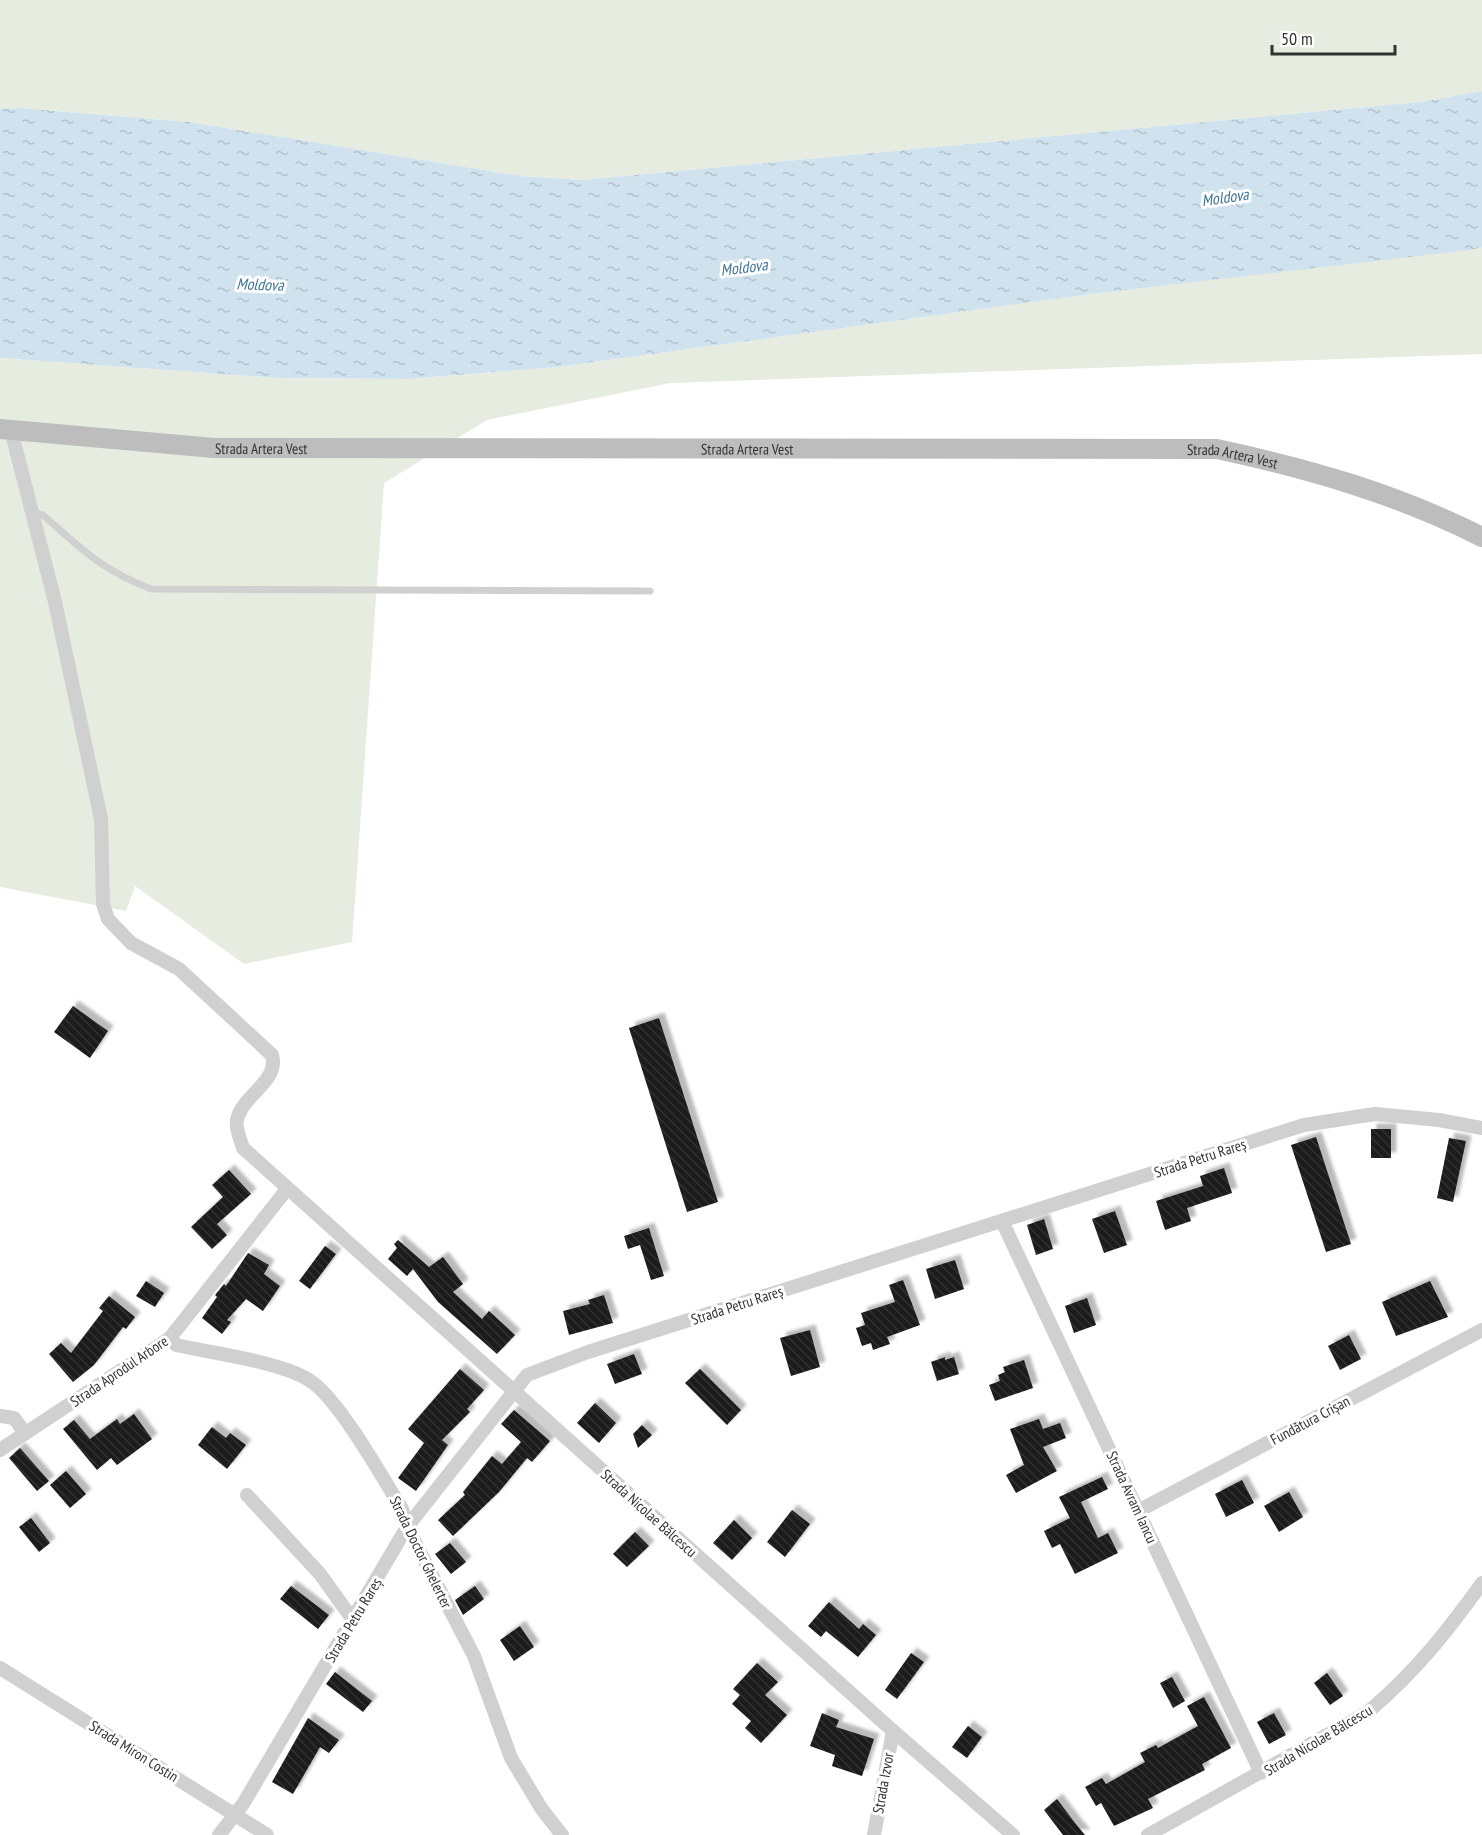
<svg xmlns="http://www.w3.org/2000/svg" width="1482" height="1835" viewBox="0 0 1482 1835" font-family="'PT Sans Narrow',sans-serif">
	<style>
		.grass { fill: #e6ecdf }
		.water { fill: url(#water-ripples) }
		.building { fill: url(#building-back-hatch); filter: url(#shadow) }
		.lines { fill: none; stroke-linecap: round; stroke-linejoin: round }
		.service { stroke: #d0d0d0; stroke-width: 7 }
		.minor { stroke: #d0d0d0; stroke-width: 14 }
		.secondary { stroke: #bdbdbd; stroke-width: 20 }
		.labels { text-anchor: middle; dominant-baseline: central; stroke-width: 6; stroke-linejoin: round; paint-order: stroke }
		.street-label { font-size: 15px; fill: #333; stroke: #fff }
		.water-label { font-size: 16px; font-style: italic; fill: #3f7597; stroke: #fff }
	</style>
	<defs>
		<pattern id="water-ripples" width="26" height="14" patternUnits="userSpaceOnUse" patternTransform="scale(1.5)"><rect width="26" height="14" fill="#cfe2ee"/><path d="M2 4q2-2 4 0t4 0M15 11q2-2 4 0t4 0" fill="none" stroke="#b2c2cd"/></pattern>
		<pattern id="building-back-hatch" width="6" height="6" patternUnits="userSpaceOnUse" patternTransform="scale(1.5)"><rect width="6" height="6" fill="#1a1a1a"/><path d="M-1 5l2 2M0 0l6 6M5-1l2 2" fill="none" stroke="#333"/></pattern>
		<filter id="shadow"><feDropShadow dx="5.5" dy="-5.5" stdDeviation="1.5" flood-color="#0004"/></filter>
	</defs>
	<rect width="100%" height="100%" fill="#fff"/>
	<g class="grass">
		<path d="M0,0h1482v91l-62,11 -838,78 -62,-4 -331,-54 -169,-14 -20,1z"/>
		<path d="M1482,247v107l-812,29 -183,37 -103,63 -32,459 -108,22 -109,-78 -9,25 -126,-24v-529l278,20 130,1 149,-12 542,-74z"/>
	</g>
	<path class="water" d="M1482,91v156l-12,3 -371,43 -542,74 -149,12 -130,-1 -278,-20v-249l20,-1 169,14 331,54 62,4 838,-78z"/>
	<g class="building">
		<path d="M73,1006l35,25 -18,27 -36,-26z"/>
		<path d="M659,1018l59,184 -31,10 -58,-184z"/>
		<rect x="1371" y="1129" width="20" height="29"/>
		<path d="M1316,1137l35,107 -25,8 -35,-107z"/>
		<path d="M1449,1138l17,3 -13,61 -16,-4z"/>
		<path d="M1224,1168l8,25 -45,15 4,13 -26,9 -9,-29 47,-15 -3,-10z"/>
		<path d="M229,1170l22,24 -34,30 10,11 -15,14 -21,-22 32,-30 -11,-12z"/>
		<path d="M1115,1211l12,34 -23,8 -12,-34z"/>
		<path d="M1044,1219l9,30 -17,6 -9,-30z"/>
		<path d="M649,1228l15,48 -13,4 -11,-35 -12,4 -4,-13z"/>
		<path d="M398,1240l31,27 14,-10 20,27 -10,8 29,27 7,-8 26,24 -18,19 -59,-52 -25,-33 -6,7 -19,-17 9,-11 -3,-4z"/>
		<path d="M325,1246l11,8 -26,35 -11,-8z"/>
		<path d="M248,1253l21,12 -5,9 16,12 -17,25 -17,-12 -19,21 4,2 -9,12 -20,-16 15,-21 -2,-2 9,-11 2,2z"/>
		<path d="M955,1260l9,29 -29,10 -9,-30z"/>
		<path d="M903,1280l17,45 -33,12 3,7 -17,6 -2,-7 -9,3 -6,-18 9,-3 -4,-12 34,-11 -6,-17z"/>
		<path d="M146,1281l18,12 -9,14 -19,-11z"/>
		<path d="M1430,1281l18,36 -52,19 -14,-34z"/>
		<path d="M604,1295l9,28 -44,12 -6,-24 27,-7 -2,-4z"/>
		<path d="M109,1296l26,21 -9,12 -3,-2 -29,38 -21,17 -24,-28 12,-11 10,10 32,-42 -4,-3z"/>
		<path d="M1087,1298l9,27 -22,8 -9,-27z"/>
		<path d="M810,1330l10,37 -29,9 -11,-38z"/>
		<path d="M1349,1335l12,24 -21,11 -12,-24z"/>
		<path d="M634,1354l8,20 -27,10 -8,-20z"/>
		<path d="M945,1357v3l9,-3 5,17 -22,7 -6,-19z"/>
		<path d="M1024,1360l9,28 -38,13 -6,-16 11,-4 -2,-6 7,-3 -2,-5z"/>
		<path d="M460,1369l24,21 -17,19 3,3 -28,28 6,5 -32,46 -18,-13 26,-35 -16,-14z"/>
		<path d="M700,1369l41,41 -14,15 -42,-42z"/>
		<path d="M595,1403l21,20 -17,20 -22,-20z"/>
		<path d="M514,1410l36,31 -18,21 -5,-4 -28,34 -46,44 -15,-16 27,-25 -2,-3 29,-36 10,8 19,-22 -20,-18z"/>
		<path d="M134,1414l18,25 -35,26 -6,-7 -14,12 -34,-41 11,-9 16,19 27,-20 3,5z"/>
		<path d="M1039,1419l4,10 17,-6 6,15 -23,9 14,24 -41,22 -10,-18 18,-10 -14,-36z"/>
		<path d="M642,1425l10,10 -14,13 -5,-14z"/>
		<path d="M212,1427l14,11 4,-5 16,12 -19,24 -29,-24z"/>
		<path d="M20,1448l29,33 -12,10 -28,-33z"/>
		<path d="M66,1471l20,23 -16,14 -20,-23z"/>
		<path d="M1102,1477l6,12 -27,13 17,36 10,-5 10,20 -43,21 -15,-30 -8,4 -8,-17 26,-13 -11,-21z"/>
		<path d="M1242,1480l12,23 -28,14 -11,-23z"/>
		<path d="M1289,1492l14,25 -24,15 -15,-26z"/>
		<path d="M792,1510l18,14 -25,33 -18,-15z"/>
		<path d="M31,1518l19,25 -11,9 -20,-25z"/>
		<path d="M734,1520l18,18 -20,22 -19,-17z"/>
		<path d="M635,1532l14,14 -22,21 -14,-13z"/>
		<path d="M450,1543l16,19 -15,12 -16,-20z"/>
		<path d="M291,1586l38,29 -11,14 -38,-30z"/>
		<path d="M475,1586l9,13 -21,16 -8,-15z"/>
		<path d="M829,1602l30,27 4,-5 13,11 -18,22 -32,-26 -5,6 -13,-11z"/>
		<path d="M520,1626l14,21 -20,14 -14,-21z"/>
		<path d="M911,1653l13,9 -27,37 -12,-9z"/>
		<path d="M757,1663l21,19 -13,13 22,20 -26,28 -16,-15 6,-7 -19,-17 8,-9 -7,-6z"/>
		<path d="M335,1672l37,29 -9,11 -37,-28z"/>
		<path d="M1327,1673l16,23 -13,9 -16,-22z"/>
		<path d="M1172,1677l13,24 -12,7 -13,-25z"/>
		<path d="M1204,1697l27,51 -29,16 3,6 -57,29 5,9 -39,18 -13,-23 -5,3 -11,-19 17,-9 4,6 39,-22 -5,-9 16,-8 2,3 40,-22 -11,-20z"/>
		<path d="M822,1713l17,7 -3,7 38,12 -12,37 -30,-10 3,-11 -25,-9z"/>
		<path d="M1274,1713l12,22 -17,9 -12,-22z"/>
		<path d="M308,1718l31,22 -10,13 -9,-6 -27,47 -21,-12z"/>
		<path d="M968,1726l14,11 -15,21 -15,-11z"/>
		<path d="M1057,1799l18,24 10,12h-22l-19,-25z"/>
	</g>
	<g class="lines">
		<path class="service" d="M33,513l10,2c38,34 59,55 108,74l499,2"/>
		<g class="minor">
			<path d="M11,430l44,172 46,217 2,85 5,15 23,24 48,26 93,86c8,26 -30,40 -35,65 -2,8 4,21 6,28l650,583 120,104"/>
			<path d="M1002,1221l259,552"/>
			<path d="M170,1338l6,7c35,8 109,17 136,37 29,21 70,95 90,127l5,18 67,129 37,102 30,50 21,27"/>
			<path d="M0,1416l14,2 11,15"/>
			<path d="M0,1450l170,-112 117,-149"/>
			<path d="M247,1495l73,79 33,46"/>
			<path d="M1138,1511l344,-181"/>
			<path d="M0,1668l267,167"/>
			<path d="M219,1835l24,-31 164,-277 120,-152 61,-23 716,-227 71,-11 64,6 43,8"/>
			<path d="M874,1835l19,-104"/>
			<path d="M1148,1835l220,-123c48,-41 77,-78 114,-129"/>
		</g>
		<path class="secondary" id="s1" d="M0,429l214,19 1003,1c93,20 180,45 265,88"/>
	</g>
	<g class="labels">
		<g class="street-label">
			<text stroke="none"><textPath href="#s1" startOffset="262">Strada Artera Vest</textPath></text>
			<text stroke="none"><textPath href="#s1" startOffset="748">Strada Artera Vest</textPath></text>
			<text stroke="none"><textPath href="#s1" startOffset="1234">Strada Artera Vest</textPath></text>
			<text transform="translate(1200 1158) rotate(-18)">Strada Petru Rareș</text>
			<text transform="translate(737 1305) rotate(-18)">Strada Petru Rareș</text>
			<text transform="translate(119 1371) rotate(-34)">Strada Aprodul Arbore</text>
			<text transform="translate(1310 1420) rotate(-28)">Fundătura Crișan</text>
			<text transform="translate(1132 1497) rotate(65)">Strada Avram Iancu</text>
			<text transform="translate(649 1513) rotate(42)">Strada Nicolae Bălcescu</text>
			<text transform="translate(421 1552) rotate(64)">Strada Doctor Ghelerter</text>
			<text transform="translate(353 1620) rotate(-59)">Strada Petru Rareș</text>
			<text transform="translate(1318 1740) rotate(-31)">Strada Nicolae Bălcescu</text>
			<text transform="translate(134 1751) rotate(32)">Strada Miron Costin</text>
			<text transform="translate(883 1783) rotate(-80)">Strada Izvor</text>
		</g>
		<g class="water-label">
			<text transform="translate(1225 197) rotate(-8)">Moldova</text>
			<text transform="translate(744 267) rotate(-7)">Moldova</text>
			<text transform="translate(260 284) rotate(2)">Moldova</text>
		</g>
	</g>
	<path d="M1272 45v9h123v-9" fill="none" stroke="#333333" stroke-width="3"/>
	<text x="1281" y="45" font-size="18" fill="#333333" stroke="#ffffff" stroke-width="4.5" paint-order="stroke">50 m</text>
</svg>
